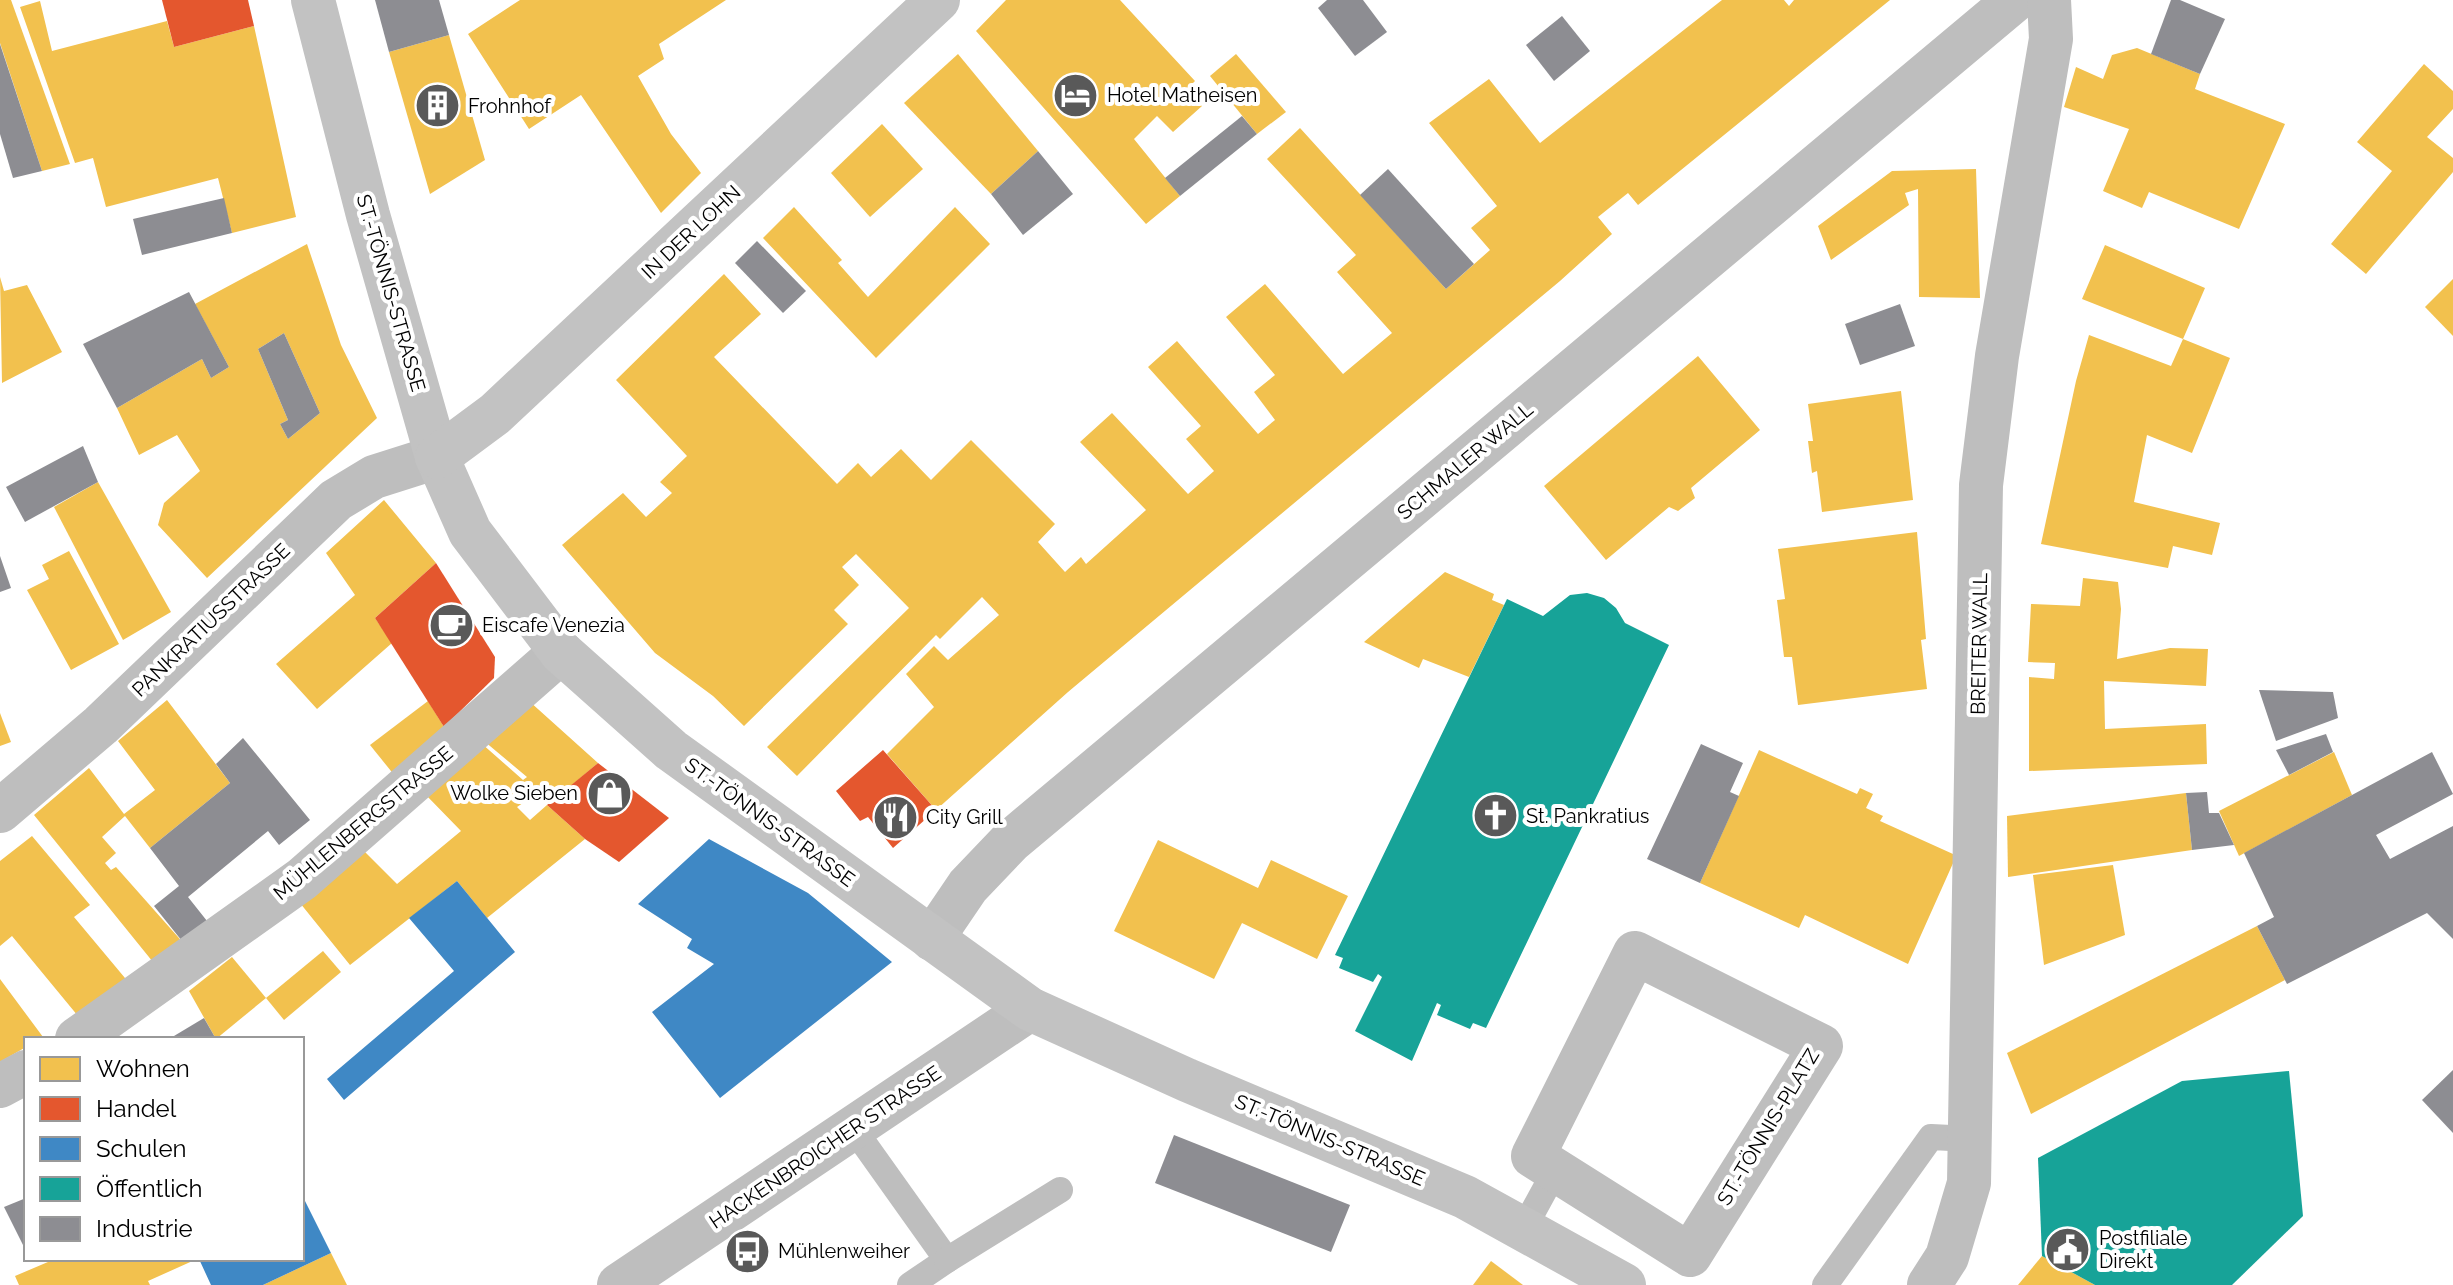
<svg xmlns="http://www.w3.org/2000/svg" width="2453" height="1285" viewBox="0 0 2453 1285" font-family="Raleway,sans-serif">
	<style>
		.homes { fill: #f2c14e; fill-rule: evenodd }
		.shops { fill: #e4572e }
		.schools { fill: #3f88c5 }
		.public { fill: #17a398 }
		.industry { fill: #8d8d92 }
		.lines { fill: none; stroke-linecap: round; stroke-linejoin: round }
		.lane { stroke: #bebebe; stroke-width: 26 }
		.street { stroke: #bebebe; stroke-width: 44 }
		.secondary { stroke: #c2c2c2; stroke-width: 44 }
		.labels { text-anchor: middle; dominant-baseline: central; stroke-width: 8; stroke-linejoin: round; paint-order: stroke }
		.poi-label { font-size: 20px; fill: #000; stroke: #fff; text-anchor: start }
		.street-label { font-size: 20px; fill: #000; stroke: #fff }
	</style>
	<rect width="100%" height="100%" fill="#fff"/>
	<g class="homes">
		<path d="M0,0h11l59,164 -28,7 -42,-128z"/>
		<path d="M520,0h206l-67,44 5,15 -26,17 33,58 30,39 -40,40 -80,-118 -52,34 -61,-95z"/>
		<path d="M1006,0h114l75,81 -8,8 15,17 -29,26 -16,-16 -23,23 46,57 -34,28 -170,-193z"/>
		<path d="M1722,0h62l5,6 5,-6h96l-252,205 -10,-12 -30,24 14,17 -52,47 -492,411 -132,118 -49,-56 47,-47 -28,-33 28,-28 14,14 51,-45 -17,-18 -42,42 -4,-4 -139,141 -30,-29 142,-139 -53,-54 -14,13 17,18 -25,25 14,14 -104,102 -31,-30 -58,-43 -93,-108 61,-52 23,24 26,-24 -12,-11 27,-26 -71,-76 108,-106 37,40 -47,43 123,127 21,-21 13,14 30,-28 30,31 40,-40 84,84 -17,18 27,30 16,-15 5,7 60,-54 -66,-68 32,-29 76,81 26,-23 -28,-32 15,-13 -53,-59 29,-26 81,93 17,-14 -21,-28 21,-17 -49,-58 39,-33 78,90 49,-41 -55,-61 19,-17 -89,-96 33,-31 146,161 44,-39 -19,-22 26,-22 -68,-83 60,-44 51,64z"/>
		<path d="M40,1l12,50 115,-30 7,26 80,-21 42,191 -64,16 -14,-55 -112,29 -13,-49 -18,5 -55,-156z"/>
		<path d="M449,35l36,125 -55,34 -41,-142z"/>
		<path d="M2137,48l63,26 -5,15 90,35 -46,105 -90,-37 -7,16 -39,-17 26,-62 -65,-22 12,-40 27,12 9,-24z"/>
		<path d="M958,54l80,97 -47,43 -87,-91z"/>
		<path d="M1236,54l50,58 -29,22 -47,-58z"/>
		<path d="M2424,64l29,27v18l-26,28 26,21v14l-87,102 -35,-30 61,-73 -35,-29z"/>
		<path d="M882,124l41,45 -53,48 -39,-44z"/>
		<path d="M1976,169l4,129 -61,-1 -1,-108 -13,4 4,12 -78,55 -13,-34 74,-55z"/>
		<path d="M794,207l48,53 -4,3 30,34 87,-90 35,37 -114,114 -113,-120z"/>
		<path d="M307,244l34,101 36,73 -170,160 -49,-53 6,-22 36,-32 -23,-36 -38,20 -22,-47 85,-49 9,19 18,-11 -34,-63zM284,333l36,80 -32,26 -8,-15 8,-4 -30,-71z"/>
		<path d="M2105,245l100,43 -22,51 47,19 -38,95 -45,-18 -13,67 86,21 -8,32 -39,-9 -5,22 -127,-24 35,-163 13,-46 82,31 12,-27 -101,-40z"/>
		<path d="M0,277l4,14 23,-6 35,67 -60,31z"/>
		<path d="M2453,279v57l-28,-29z"/>
		<path d="M1698,356l62,74 -69,58 4,10 -17,13 -9,-4 -63,53 -62,-74z"/>
		<path d="M1901,391l12,109 -91,12 -5,-41 -5,2 -4,-32h5l-5,-37z"/>
		<path d="M98,482l73,130 -48,28 -69,-133z"/>
		<path d="M384,500l52,63 -61,55 17,25 -75,66 -41,-45 79,-69 -29,-42z"/>
		<path d="M1917,532l9,107 -5,1 6,49 -129,16 -6,-48h-8l-7,-57 8,-1 -7,-50z"/>
		<path d="M69,551l50,93 -48,26 -44,-80 22,-11 -7,-14z"/>
		<path d="M1445,572l49,22 -2,6 12,5 -35,72 -46,-18 -4,9 -55,-26z"/>
		<path d="M2083,578l35,4 3,27 -4,50 53,-11 38,1 -2,37 -102,-5 1,48 101,-5 1,40 -178,7v-94l25,2 1,-16 -27,-1 3,-58 49,2z"/>
		<path d="M167,700l63,83 -80,65 -25,-32 -23,21 14,16 -11,10 6,7 5,-3 70,79 -29,21 -123,-152 55,-47 35,46 31,-24 -37,-49z"/>
		<path d="M428,701l16,26 -49,49 -25,-31z"/>
		<path d="M529,701l69,62 -44,37 -12,-10 -25,17 13,13 17,-15 38,34 -98,79 -30,-37 -107,84 -50,-62 63,-53 34,34 64,-53 -36,-37 56,-51 42,37 4,-3 -43,-36z"/>
		<path d="M0,713l11,29 -11,4z"/>
		<path d="M1759,750l98,44 3,-6 13,6 -7,14 17,8 -3,5 73,33 1,7 -46,103 -103,-49 -6,13 -99,-45z"/>
		<path d="M2334,752l18,43 -113,61 -20,-45z"/>
		<path d="M2186,793l6,57 -184,27 -1,-61z"/>
		<path d="M32,836l58,69 -16,12 56,67 -52,32 -66,-80 -12,10v-85z"/>
		<path d="M1158,840l100,48 13,-28 77,36 -31,63 -75,-36 -28,56 -100,-48z"/>
		<path d="M2113,865l12,70 -81,30 -11,-90z"/>
		<path d="M2257,926l28,54 -254,134 -24,-61z"/>
		<path d="M323,951l18,21 -57,48 -18,-22z"/>
		<path d="M232,957l34,41 -50,41 -27,-48z"/>
		<path d="M0,979l43,58 -17,2v8l-26,15z"/>
		<path d="M331,1253l16,32h-84z"/>
		<path d="M2042,1256l53,29h-77z"/>
		<path d="M55,1259h142l-49,22 2,4h-131l-4,-9z"/>
		<path d="M1491,1261l32,24h-50z"/>
	</g>
	<g class="shops">
		<path d="M162,0h86l6,26 -80,21z"/>
		<path d="M436,563l59,94 -1,21 -50,49 -69,-109z"/>
		<path d="M883,750l53,60 -43,38 -25,-31 -8,4 -24,-30z"/>
		<path d="M598,763l71,55 -50,44 -34,-23 -38,-34z"/>
	</g>
	<g class="schools">
		<path d="M709,839l99,54 84,69 -172,136 -68,-86 62,-48 -27,-16 5,-9 -54,-35z"/>
		<path d="M457,881l58,71 -171,148 -17,-21 127,-108 -45,-53z"/>
		<path d="M302,1195l29,58 -68,32h-52l-12,-26h103z"/>
	</g>
	<g class="public">
		<path d="M1587,593l17,5 12,10 9,15 44,22 -183,383 -13,-5 -3,6 -33,-14 4,-10 -4,-2 -25,58 -57,-30 27,-54 -4,-3 -5,8 -34,-14 4,-10 -8,-3 172,-356 36,17 27,-21z"/>
		<path d="M2289,1071l14,145 -71,69h-137l-53,-29 -4,-98 144,-77z"/>
	</g>
	<g class="industry">
		<path d="M375,0h64l10,35 -60,17z"/>
		<path d="M1327,0h36l24,32 -32,24 -37,-48z"/>
		<path d="M2171,0h9l45,19 -25,55 -49,-20z"/>
		<path d="M1562,16l28,35 -36,30 -28,-36z"/>
		<path d="M0,44l42,127 -29,7 -13,-44z"/>
		<path d="M1242,116l15,18 -77,62 -15,-18z"/>
		<path d="M1038,151l35,43 -50,41 -32,-41z"/>
		<path d="M1388,169l86,95 -28,25 -86,-94z"/>
		<path d="M224,198l8,35 -90,22 -9,-36z"/>
		<path d="M757,241l49,50 -23,22 -48,-50z"/>
		<path d="M189,292l40,75 -18,11 -9,-19 -85,49 -34,-64z"/>
		<path d="M1900,304l15,42 -55,19 -15,-41z"/>
		<path d="M284,333l36,80 -32,26 -8,-15 8,-4 -30,-71z"/>
		<path d="M83,446l15,36 -73,40 -19,-35z"/>
		<path d="M0,556l11,32 -11,4z"/>
		<path d="M2259,690l74,2 5,26 -62,23z"/>
		<path d="M2326,734l7,18 -44,23 -13,-25z"/>
		<path d="M243,738l67,82 -31,25 -11,-14 -80,66 23,29 -25,20 -32,-40 25,-20 -29,-38 80,-65 -14,-19z"/>
		<path d="M1701,744l42,19 -13,29 9,4 -39,87 -53,-24z"/>
		<path d="M2432,752l21,42 -77,41 14,24 63,-33v113l-26,-26 -140,71 -30,-58 17,-9 -30,-64z"/>
		<path d="M2207,792l2,21h10l15,32 -42,5 -6,-57z"/>
		<path d="M204,1018l12,21h-47z"/>
		<path d="M2453,1070v63l-31,-33z"/>
		<path d="M1174,1135l176,70 -19,47 -176,-69z"/>
		<path d="M26,1198v53l-22,-44z"/>
	</g>
	<g class="lines">
		<g class="lane">
			<path d="M853,1128l94,132 -37,25"/>
			<path d="M1524,1228l31,-57"/>
			<path d="M947,1260l113,-70"/>
			<path d="M1825,1285l106,-148 40,2"/>
		</g>
		<g class="street">
			<path d="M0,811l101,-86 235,-225 38,-23 63,-20"/>
			<path d="M932,939l36,-53 42,-44 1005,-842"/>
			<path d="M1635,953l186,93 -131,209 -157,-99z"/>
			<path d="M77,1039l225,-160 259,-227"/>
			<path d="M0,1086l26,-14"/>
			<path d="M619,1285l411,-276"/>
			<path d="M1929,1285l18,-28 22,-74 12,-698 16,-129 54,-317 -2,-39"/>
		</g>
		<g class="secondary">
			<path d="M313,0l55,215 69,242 33,75 91,120 110,98 359,259 157,71 278,117 159,88"/>
			<path d="M437,457l58,-43 443,-414"/>
		</g>
	</g>
	<defs>
		<symbol id="hotel-disc" viewBox="-11 -11 22 22"><circle r="9.5" fill="#595959" stroke="#fff"/><path d="M-6-4.5h1.5V1H6V5H4.5V3h-9V5H-6ZM-4 0a1.8 1.8 0 1 1 3.6 0ZM.5 0V-2.5h3Q6-2.5 6 0Z" fill="#fff"/></symbol>
		<symbol id="building-disc" viewBox="-11 -11 22 22"><circle r="9.5" fill="#595959" stroke="#fff"/><path d="M-4-6H4V6H1V3H-1V6H-4ZM-2.5-4.3h1.7v1.8h-1.7ZM.8-4.3h1.7v1.8H.8ZM-2.5-1h1.7V.8h-1.7ZM.8-1h1.7V.8H.8Z" fill="#fff"/></symbol>
		<symbol id="cafe-disc" viewBox="-11 -11 22 22"><circle r="9.5" fill="#595959" stroke="#fff"/><path d="M-5.5-4.5H6V0H3Q3 3.5 0 3.5H-2.5Q-5.5 3.5-5.5 0ZM3-3.2v2h1.7v-2ZM-6 4.5H4V6H-6Z" fill="#fff"/></symbol>
		<symbol id="shop-disc" viewBox="-11 -11 22 22"><circle r="9.5" fill="#595959" stroke="#fff"/><path d="M-5-2.5h2.3a2.7 3.5 0 0 1 5.4 0H5L5.5 6h-11ZM-1.5-2.5h3a1.5 2.3 0 0 0-3 0Z" fill="#fff"/></symbol>
		<symbol id="church-disc" viewBox="-11 -11 22 22"><circle r="9.5" fill="#595959" stroke="#fff"/><path d="M-1.2-6h2.4v3.5h3.3v2.4h-3.3V6h-2.4V-.1h-3.3v-2.4h3.3Z" fill="#fff"/></symbol>
		<symbol id="restaurant-disc" viewBox="-11 -11 22 22"><circle r="9.5" fill="#595959" stroke="#fff"/><path d="M-5-6h1v4h1v-4h1v4h1v-4h1v5L-1.5 .5V6h-2V.5L-5-1ZM5-6V6H3V1.5H1.5Q1.5-4 5-6Z" fill="#fff"/></symbol>
		<symbol id="civic-disc" viewBox="-11 -11 22 22"><circle r="9.5" fill="#595959" stroke="#fff"/><path d="M-.6-6.5H3V-4.5H.6V-3L4-1V1h2V6H-6V1h2V-1L-.6-3ZM-1.2 2.5V6h2.4V2.5Z" fill="#fff"/></symbol>
		<symbol id="bus-disc" viewBox="-11 -11 22 22"><circle r="9.5" fill="#595959" stroke="#fff"/><path d="M-5-6H5V4H4V6H2V4H-2V6H-4V4H-5ZM-3.5-4V0h7V-4ZM-3.5 1.2v1.5H-2V1.2ZM2 1.2v1.5H3.5V1.2Z" fill="#fff"/></symbol>
	</defs>
	<g fill-rule="evenodd">
		<use href="#hotel-disc" x="1050" y="70" width="51" height="51"/>
		<use href="#building-disc" x="412" y="80" width="51" height="51"/>
		<use href="#cafe-disc" x="426" y="600" width="51" height="51"/>
		<use href="#shop-disc" x="584" y="768" width="51" height="51"/>
		<use href="#church-disc" x="1470" y="790" width="51" height="51"/>
		<use href="#restaurant-disc" x="870" y="792" width="51" height="51"/>
		<use href="#civic-disc" x="2042" y="1224" width="51" height="51"/>
		<use href="#bus-disc" x="722" y="1226" width="51" height="51"/>
	</g>
	<g class="labels">
		<g class="poi-label">
			<text x="1107" y="95">Hotel Matheisen</text>
			<text x="468" y="106">Frohnhof</text>
			<text x="482" y="625">Eiscafe Venezia</text>
			<text x="578" y="793" text-anchor="end">Wolke Sieben</text>
			<text x="1526" y="816">St. Pankratius</text>
			<text x="926" y="817">City Grill</text>
			<text x="2099" y="1238">Postfiliale<tspan x="2099" dy="23">Direkt</tspan></text>
			<text x="778" y="1251">Mühlenweiher</text>
		</g>
		<g class="street-label">
			<text transform="translate(691 232) rotate(-43)">IN DER LOHN</text>
			<text transform="translate(391 293) rotate(74)">ST.-TÖNNIS-STRASSE</text>
			<text transform="translate(1465 461) rotate(-40)">SCHMALER WALL</text>
			<text transform="translate(211 620) rotate(-44)">PANKRATIUSSTRASSE</text>
			<text transform="translate(1979 644) rotate(-89)">BREITER WALL</text>
			<text transform="translate(770 822) rotate(36)">ST.-TÖNNIS-STRASSE</text>
			<text transform="translate(363 823) rotate(-40)">MÜHLENBERGSTRASSE</text>
			<text transform="translate(1768 1127) rotate(-59)">ST.-TÖNNIS-PLATZ</text>
			<text transform="translate(1330 1140) rotate(23)">ST.-TÖNNIS-STRASSE</text>
			<text transform="translate(825 1147) rotate(-34)">HACKENBROICHER STRASSE</text>
		</g>
	</g>
	<rect x="24" y="1037" width="280" height="224" fill="#ffffff" stroke="#999999" stroke-width="2"/>
	<rect x="40" y="1057" width="40" height="24" fill="#f2c14e" stroke="#999999" stroke-width="2"/>
	<text x="96" y="1077" font-size="24" fill="#000000">Wohnen</text>
	<rect x="40" y="1097" width="40" height="24" fill="#e4572e" stroke="#999999" stroke-width="2"/>
	<text x="96" y="1117" font-size="24" fill="#000000">Handel</text>
	<rect x="40" y="1137" width="40" height="24" fill="#3f88c5" stroke="#999999" stroke-width="2"/>
	<text x="96" y="1157" font-size="24" fill="#000000">Schulen</text>
	<rect x="40" y="1177" width="40" height="24" fill="#17a398" stroke="#999999" stroke-width="2"/>
	<text x="96" y="1197" font-size="24" fill="#000000">Öffentlich</text>
	<rect x="40" y="1217" width="40" height="24" fill="#8d8d92" stroke="#999999" stroke-width="2"/>
	<text x="96" y="1237" font-size="24" fill="#000000">Industrie</text>
</svg>
